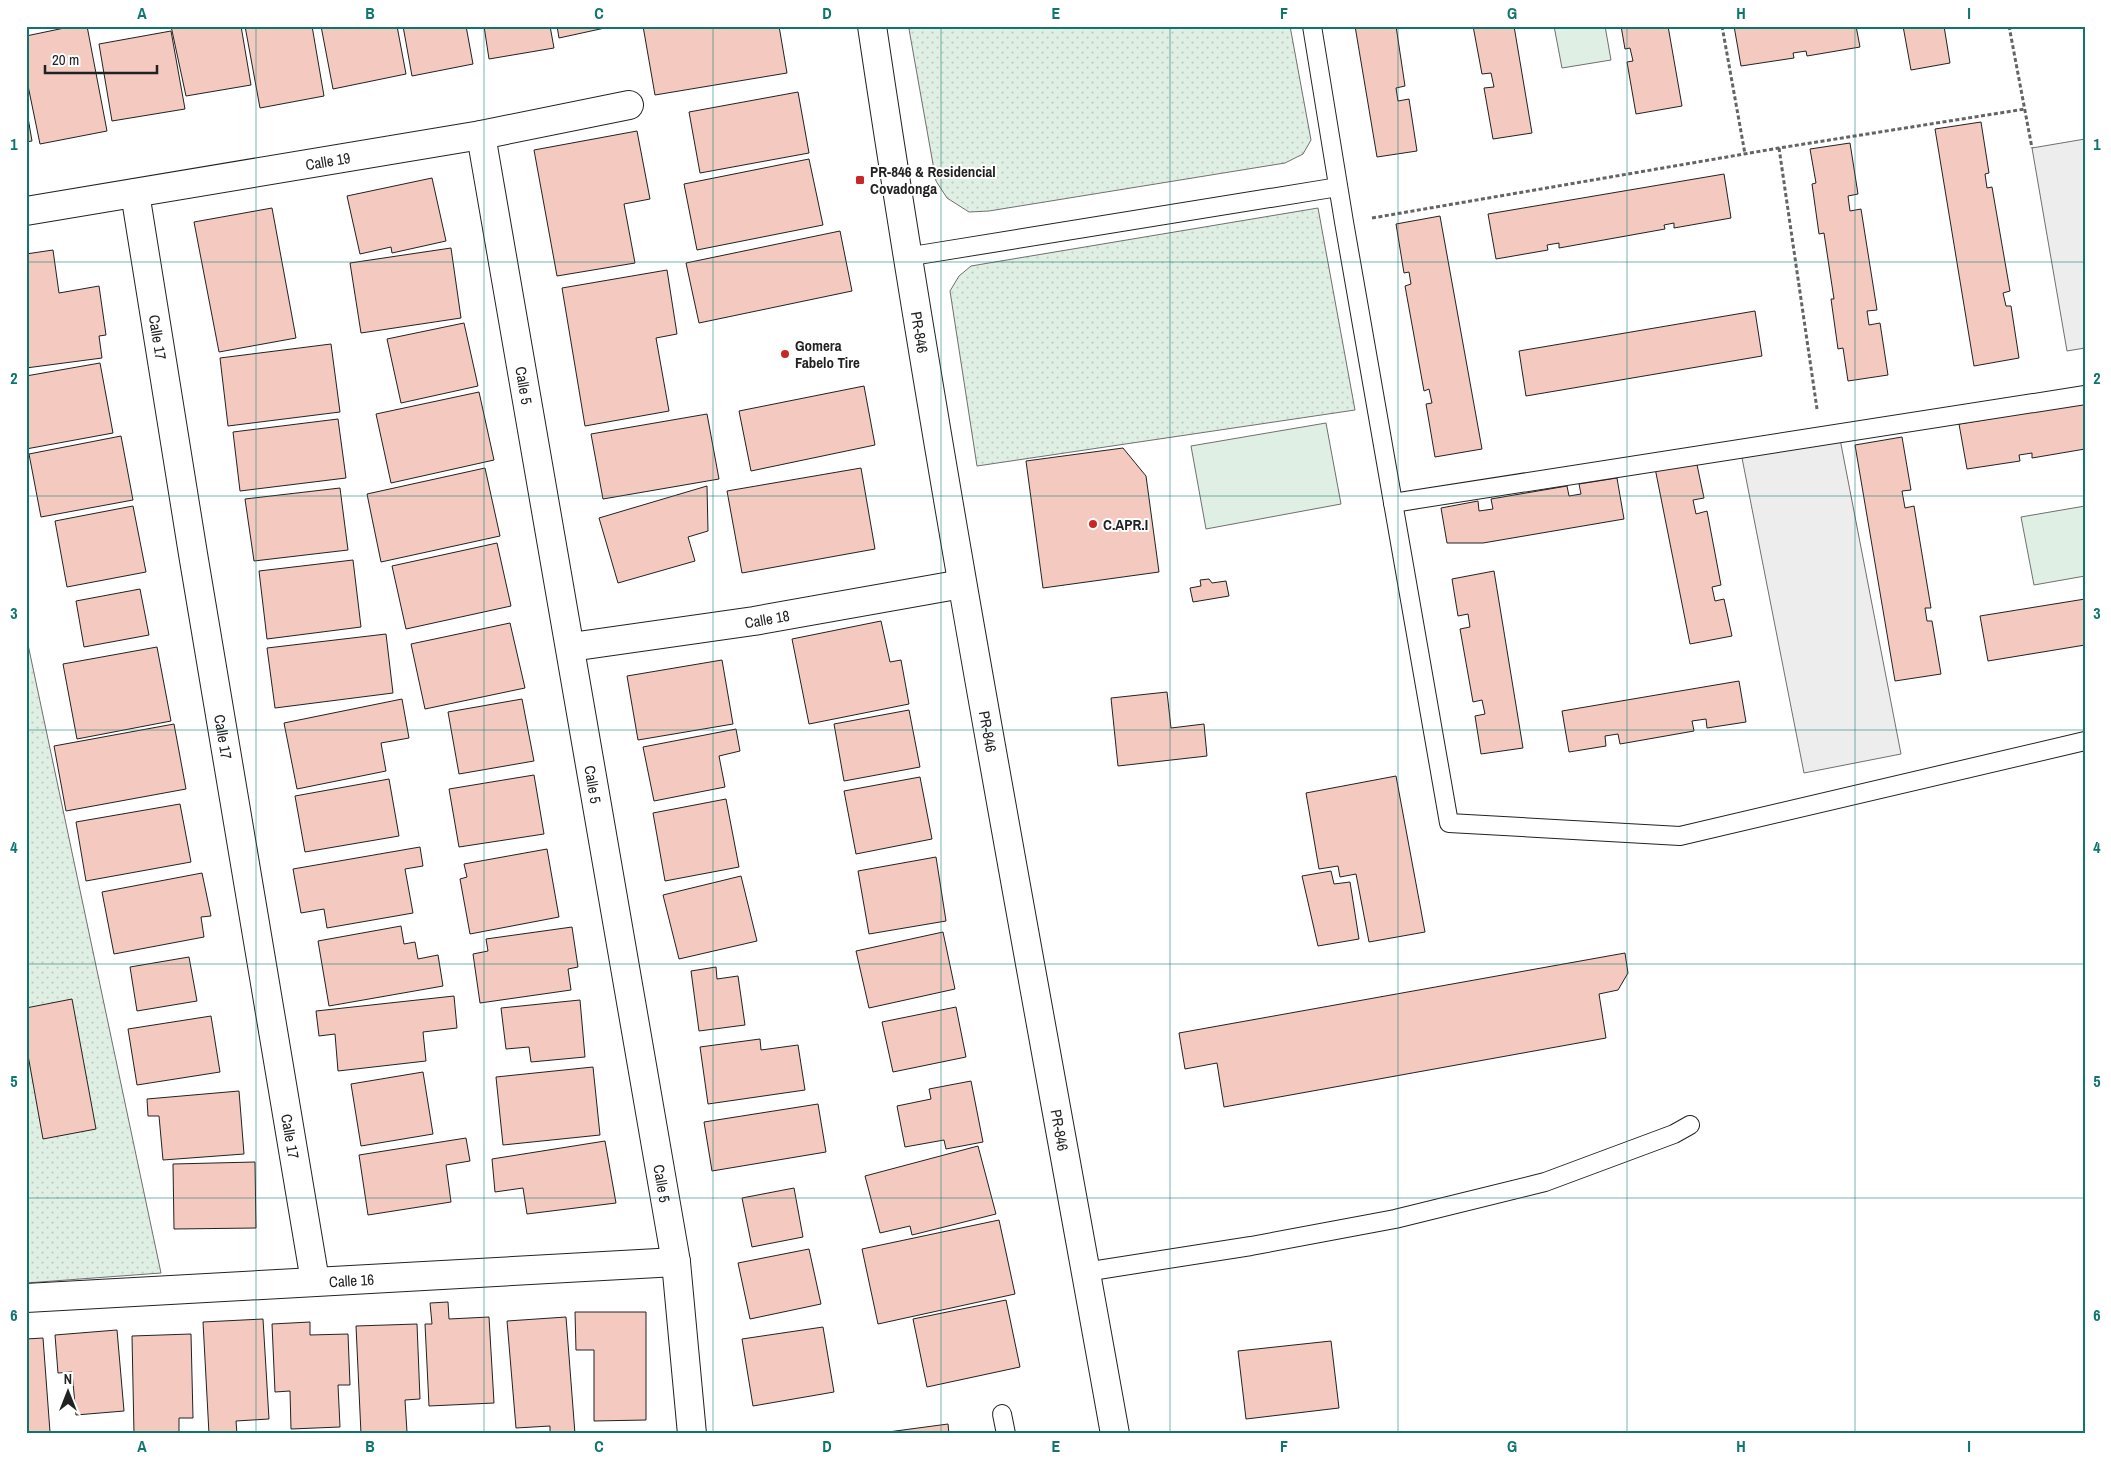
<svg xmlns="http://www.w3.org/2000/svg" width="2111" height="1460" viewBox="0 0 2111 1460" font-family="'Archivo Narrow',sans-serif">
	<style>
		.grass { fill: url(#grass-dots); stroke: #6f6f6f }
		.garden { fill: #e0efe3; stroke: #6f6f6f }
		.parking { fill: #ededed; stroke: #6f6f6f }
		.building { fill: #f3c9c0; stroke: #222 }
		.lines { fill: none; stroke-linecap: round; stroke-linejoin: round }
		.lane-casing { stroke: #222; stroke-width: 20 }
		.street-casing { stroke: #222; stroke-width: 30 }
		.secondary-casing { stroke: #222; stroke-width: 30 }
		.path { stroke: #646464; stroke-width: 3; stroke-dasharray: 4 2.5; stroke-linecap: butt }
		.lane { stroke: #fff; stroke-width: 18 }
		.street { stroke: #fff; stroke-width: 28 }
		.secondary { stroke: #fff; stroke-width: 28 }
		.grid { fill: none; stroke: #0f766e; stroke-width: 1; stroke-opacity: 0.55 }
		.poi-dot { fill: #c62828; stroke: #fff; stroke-width: 2 }
		.labels { text-anchor: middle; dominant-baseline: central; stroke-width: 4; stroke-linejoin: round; paint-order: stroke }
		.street-label { font-size: 15px; fill: #222; stroke: #fff }
		.poi-label { font-size: 15px; font-weight: bold; fill: #222; stroke: #fff; text-anchor: start }
		.neatline { fill: none; stroke: #0f766e; stroke-width: 2 }
		.grid-label { font-size: 16px; text-anchor: middle; font-weight: bold; fill: #0f766e }
	</style>
	<defs>
		<pattern id="grass-dots" width="8" height="8" patternUnits="userSpaceOnUse" patternTransform="scale(1.25)"><rect width="8" height="8" fill="#e0efe3"/><path d="M2 2h.1M6 6h.1" fill="none" stroke="#c0cdc2" stroke-width="1.8" stroke-linecap="round"/></pattern>
	</defs>
	<rect width="100%" height="100%" fill="#fff"/>
	<g class="grass">
		<path d="M923,26h367l21,114 -8,14 -18,9 -296,48 -20,1 -22,-14 -11,-17 -27,-152z"/>
		<path d="M1318,208l37,202 -378,56 -27,-175 9,-15 12,-10z"/>
		<path d="M26,635l135,638 -135,10z"/>
	</g>
	<g class="garden">
		<path d="M1554,26h51l6,34 -49,8z"/>
		<path d="M1326,423l15,81 -135,25 -15,-83z"/>
		<path d="M2085,506v70l-51,9 -13,-68z"/>
	</g>
	<g class="parking">
		<path d="M2085,139v209l-18,3 -35,-203z"/>
		<path d="M1840,439l61,315 -97,19 -62,-315z"/>
	</g>
	<g class="building">
		<path d="M74,26h13l20,105 -67,13 -14,-68v-40z"/>
		<path d="M171,26h70l10,59 -65,11z"/>
		<path d="M245,26h67l12,70 -64,12z"/>
		<path d="M321,26h76l9,48 -73,15z"/>
		<path d="M403,26h63l7,38 -61,12z"/>
		<path d="M484,26h66l4,22 -65,11z"/>
		<path d="M557,26h57l-55,12z"/>
		<path d="M643,26h136l8,47 -132,22z"/>
		<path d="M1355,26h41l9,60 -9,2 2,13 11,-2 8,52 -40,6z"/>
		<path d="M1473,26h41l18,107 -39,6 -9,-51 10,-1 -3,-14 -9,1z"/>
		<path d="M1621,26h47l14,80 -46,8 -9,-52 6,-1 -3,-13 -5,1z"/>
		<path d="M1734,26h122l4,21 -53,9 -1,-5 -13,2 1,5 -53,8z"/>
		<path d="M1903,26h41l6,37 -39,7z"/>
		<path d="M171,31l14,78 -73,12 -13,-77z"/>
		<path d="M798,92l11,61 -109,20 -11,-61z"/>
		<path d="M26,106l6,35 -6,1z"/>
		<path d="M1981,122l8,51 -4,1 2,14 5,-1 18,104 -7,2 3,13h5l8,52 -45,8 -39,-237z"/>
		<path d="M637,131l13,68 -26,5 11,59 -78,13 -23,-126z"/>
		<path d="M1850,143l8,51 -10,2 2,15 11,-2 16,101 -10,1 2,14 11,-2 8,52 -40,6 -5,-33 -5,1 -7,-50h3l-10,-66 -5,1 -7,-50 4,-1 -6,-34z"/>
		<path d="M809,159l14,66 -126,25 -13,-66z"/>
		<path d="M1724,174l7,44 -57,10v-5l-10,2 1,4 -106,19v-5l-12,2 1,5 -52,9 -8,-45z"/>
		<path d="M432,178l14,63 -54,12 -1,-6 -31,7 -13,-58z"/>
		<path d="M272,208l24,130 -77,14 -25,-130z"/>
		<path d="M1440,216l42,233 -47,8 -9,-53 6,-1 -3,-14 -5,2 -19,-105 6,-2 -2,-12 -5,1 -8,-49z"/>
		<path d="M840,231l12,60 -153,32 -13,-60z"/>
		<path d="M451,248l10,70 -100,15 -11,-70z"/>
		<path d="M53,250l6,43 40,-7 7,49 -7,1 3,22 -76,10v-114z"/>
		<path d="M667,270l10,64 -21,4 13,73 -84,15 -23,-138z"/>
		<path d="M1755,311l7,45 -236,40 -7,-45z"/>
		<path d="M464,323l14,63 -77,17 -14,-64z"/>
		<path d="M331,344l9,68 -112,14 -8,-68z"/>
		<path d="M100,363l13,70 -87,16v-73z"/>
		<path d="M864,386l11,59 -124,26 -12,-60z"/>
		<path d="M479,392l15,68 -103,23 -15,-69z"/>
		<path d="M2085,403v46l-53,9v-5l-13,2 1,6 -53,8 -8,-45z"/>
		<path d="M707,414l12,65 -116,20 -12,-65z"/>
		<path d="M338,419l8,59 -106,13 -7,-59z"/>
		<path d="M121,436l12,64 -92,17 -12,-63z"/>
		<path d="M1902,437l9,53 -9,1 3,17 9,-2 17,102h-6l2,13h5l9,53 -46,7 -40,-236z"/>
		<path d="M1123,448l23,28 13,96 -116,16 -17,-127z"/>
		<path d="M1696,460l8,38 -11,2 3,14 11,-3 14,74 -9,2 3,14 9,-2 8,37 -42,8 -35,-176z"/>
		<path d="M485,468l15,68 -119,26 -14,-68z"/>
		<path d="M861,468l14,81 -133,24 -15,-82z"/>
		<path d="M1617,478l7,41 -141,24h-36l-6,-35 37,-7 1,10 14,-2 -2,-10 76,-13 2,10 12,-2 -2,-10z"/>
		<path d="M707,486l1,45 -20,6 7,24 -77,22 -19,-65z"/>
		<path d="M340,488l8,62 -94,11 -9,-62z"/>
		<path d="M133,506l13,66 -79,15 -12,-66z"/>
		<path d="M497,543l14,63 -105,23 -14,-63z"/>
		<path d="M353,560l8,67 -94,12 -8,-68z"/>
		<path d="M1494,571l29,177 -42,6 -6,-38 10,-2 -3,-14 -9,2 -13,-73 10,-2 -2,-13 -10,2 -6,-37z"/>
		<path d="M1209,579l3,4 14,-2 3,15 -36,6 -3,-14 11,-2 -1,-6z"/>
		<path d="M140,589l9,46 -65,12 -8,-46z"/>
		<path d="M2085,599v46l-97,16 -8,-45z"/>
		<path d="M881,621l9,41 11,-2 8,44 -100,20 -17,-85z"/>
		<path d="M510,623l15,65 -100,21 -14,-65z"/>
		<path d="M386,634l7,59 -118,15 -8,-60z"/>
		<path d="M157,647l14,74 -94,18 -14,-75z"/>
		<path d="M722,660l11,64 -95,16 -11,-64z"/>
		<path d="M1739,681l7,41 -39,6 -1,-9 -14,2 2,10 -74,13 -2,-10 -13,2 1,10 -37,6 -7,-41z"/>
		<path d="M1167,692l4,36 33,-4 3,32 -89,10 -7,-68z"/>
		<path d="M402,699l7,39 -28,5 5,28 -89,18 -13,-66z"/>
		<path d="M522,699l12,62 -75,13 -11,-62z"/>
		<path d="M909,710l11,57 -76,14 -10,-57z"/>
		<path d="M174,724l12,65 -120,22 -12,-65z"/>
		<path d="M736,729l4,22 -21,5 6,31 -71,14 -11,-54z"/>
		<path d="M534,775l10,59 -85,13 -10,-58z"/>
		<path d="M1396,776l29,156 -56,10 -13,-68 -16,3 -2,-11 -19,3 -13,-76z"/>
		<path d="M920,777l12,62 -76,15 -12,-63z"/>
		<path d="M389,779l10,57 -94,16 -10,-56z"/>
		<path d="M726,799l13,68 -74,14 -12,-68z"/>
		<path d="M180,804l11,58 -105,19 -10,-59z"/>
		<path d="M420,847l3,19 -18,3 8,44 -86,15 -3,-19 -23,4 -8,-44z"/>
		<path d="M547,849l12,68 -89,17 -10,-55 7,-2 -3,-13z"/>
		<path d="M936,857l10,64 -77,13 -11,-63z"/>
		<path d="M1331,871l3,13 16,-2 9,57 -41,7 -16,-70z"/>
		<path d="M202,873l9,43 -10,1 3,20 -90,17 -12,-62z"/>
		<path d="M741,876l16,65 -78,18 -16,-64z"/>
		<path d="M401,926l3,18 11,-2 3,17 20,-4 5,31 -114,20 -11,-65z"/>
		<path d="M572,927l6,40 -10,2 3,21 -91,13 -7,-49 15,-3 -2,-12z"/>
		<path d="M943,932l12,57 -86,19 -13,-57z"/>
		<path d="M1625,953l3,20 -10,17 -19,4 7,44 -382,69 -7,-44 -32,6 -6,-36z"/>
		<path d="M189,957l8,44 -60,10 -7,-44z"/>
		<path d="M716,967l1,12 21,-3 7,49 -46,6 -8,-60z"/>
		<path d="M454,996l3,32 -34,4 3,29 -88,10 -3,-37 -16,2 -3,-25z"/>
		<path d="M72,999l24,130 -53,10 -17,-95v-36z"/>
		<path d="M580,1000l5,57 -54,5 -2,-15 -23,2 -5,-41z"/>
		<path d="M956,1007l10,50 -73,15 -11,-50z"/>
		<path d="M211,1016l9,56 -83,13 -9,-56z"/>
		<path d="M760,1039l1,11 37,-5 7,45 -97,14 -8,-57z"/>
		<path d="M593,1067l7,68 -97,10 -7,-68z"/>
		<path d="M423,1072l10,62 -72,12 -10,-62z"/>
		<path d="M971,1081l12,61 -37,7 -2,-9 -39,7 -8,-41 34,-7 -2,-10z"/>
		<path d="M239,1091l5,63 -81,6 -4,-44h-11l-1,-17z"/>
		<path d="M818,1104l8,48 -114,19 -8,-49z"/>
		<path d="M466,1138l4,23 -24,4 5,37 -83,13 -9,-60z"/>
		<path d="M605,1141l11,62 -89,11 -4,-26 -28,4 -3,-33z"/>
		<path d="M978,1146l18,68 -84,21 -2,-9 -30,7 -15,-57z"/>
		<path d="M255,1162l1,66 -82,1 -1,-65z"/>
		<path d="M794,1188l9,49 -51,10 -10,-49z"/>
		<path d="M999,1220l16,74 -137,30 -16,-75z"/>
		<path d="M809,1249l12,55 -71,15 -12,-56z"/>
		<path d="M1006,1300l14,67 -93,20 -14,-68z"/>
		<path d="M448,1302l1,17 40,-2 5,86 -65,3 -4,-82h7l-2,-21z"/>
		<path d="M575,1312h71v108l-52,1v-71h-18z"/>
		<path d="M566,1317l9,117h-25v-8l-34,2 -9,-107z"/>
		<path d="M263,1319l6,100 -33,2 1,13h-28l-6,-112z"/>
		<path d="M310,1322v13l38,-1 2,51h-12l2,42 -49,2 -1,-38 -15,1 -3,-68z"/>
		<path d="M417,1324l3,75 -15,1 2,32 -46,2 -5,-108z"/>
		<path d="M823,1327l11,65 -81,14 -11,-67z"/>
		<path d="M117,1330l7,81 -48,4 -4,-43 -14,1 -3,-38z"/>
		<path d="M191,1334l2,84h-14v16h-45l-2,-98z"/>
		<path d="M43,1338l7,94 -24,2v-95z"/>
		<path d="M1331,1341l8,67 -93,11 -8,-68z"/>
		<path d="M948,1424l1,10h-76z"/>
	</g>
	<g class="lines">
		<defs>
			<g id="lane">
				<path d="M1312,26l32,196 105,601 231,13 405,-95"/>
				<path d="M906,257l432,-70"/>
				<path d="M1393,503l692,-108"/>
				<path d="M1085,1272l166,-26 144,-27 150,-37 129,-48 16,-9"/>
				<path d="M1002,1414l4,20"/>
			</g>
			<g id="street">
				<path id="s1" d="M481,135l195,1127 16,172"/>
				<path id="s2" d="M135,193l58,361 122,727"/>
				<path id="s3" d="M26,211l455,-76 148,-30"/>
				<path id="s4" d="M571,647l183,-26 208,-37"/>
				<path id="s5" d="M26,1298l650,-36"/>
			</g>
			<g id="secondary">
				<path id="s6" d="M872,26c70,471 159,939 243,1408"/>
			</g>
		</defs>
		<use href="#lane" class="lane-casing"/>
		<use href="#street" class="street-casing"/>
		<use href="#secondary" class="secondary-casing"/>
		<g class="path">
			<path d="M1722,26l23,128"/>
			<path d="M2009,26l23,122"/>
			<path d="M1779,148l38,261"/>
			<path d="M1372,218l407,-70 246,-39"/>
		</g>
		<use href="#lane" class="lane"/>
		<use href="#street" class="street"/>
		<use href="#secondary" class="secondary"/>
	</g>
	<path class="grid" d="M256,26v1408M484,26v1408M713,26v1408M941,26v1408M1170,26v1408M1398,26v1408M1627,26v1408M1855,26v1408M26,262h2059M26,496h2059M26,730h2059M26,964h2059M26,1198h2059"/>
	<g class="poi-dot">
		<rect x="855" y="175" width="10" height="10" rx="2.5"/>
		<circle cx="785" cy="354" r="5"/>
		<circle cx="1093" cy="524" r="5"/>
	</g>
	<g class="labels">
		<g class="street-label">
			<text stroke="none"><textPath href="#s3" startOffset="306">Calle 19</textPath></text>
			<text stroke="none"><textPath href="#s6" startOffset="310">PR-846</textPath></text>
			<text stroke="none"><textPath href="#s2" startOffset="146">Calle 17</textPath></text>
			<text stroke="none"><textPath href="#s1" startOffset="254">Calle 5</textPath></text>
			<text stroke="none"><textPath href="#s4" startOffset="198">Calle 18</textPath></text>
			<text stroke="none"><textPath href="#s6" startOffset="715">PR-846</textPath></text>
			<text stroke="none"><textPath href="#s2" startOffset="551">Calle 17</textPath></text>
			<text stroke="none"><textPath href="#s1" startOffset="659">Calle 5</textPath></text>
			<text stroke="none"><textPath href="#s6" startOffset="1120">PR-846</textPath></text>
			<text stroke="none"><textPath href="#s2" startOffset="956">Calle 17</textPath></text>
			<text stroke="none"><textPath href="#s1" startOffset="1064">Calle 5</textPath></text>
			<text stroke="none"><textPath href="#s5" startOffset="326">Calle 16</textPath></text>
		</g>
		<g class="poi-label">
			<text x="870" y="171">PR-846 &amp; Residencial<tspan x="870" dy="17">Covadonga</tspan></text>
			<text x="795" y="345">Gomera<tspan x="795" dy="17">Fabelo Tire</tspan></text>
			<text x="1103" y="524">C.APR.I</text>
		</g>
	</g>
	<rect width="2111" height="1460" fill="none" stroke="#ffffff" stroke-width="55"/>
	<g transform="translate(68 1392)" stroke="#ffffff" stroke-width="4" paint-order="stroke">
	<path d="M0-4L9 19L0 12L-9 19Z" fill="#222222"/>
	<text y="-8" font-size="14" font-weight="bold" text-anchor="middle" fill="#222222">N</text>
	</g>
	<path d="M45 65v8h112v-8" fill="none" stroke="#222222" stroke-width="2.5"/>
	<text x="52" y="65" font-size="15" fill="#222222" stroke="#ffffff" stroke-width="4" paint-order="stroke">20 m</text>
	<rect x="28" y="28" width="2056" height="1404" class="neatline"/>
	<g class="grid-label">
		<text x="142" y="19">A</text>
		<text x="370" y="19">B</text>
		<text x="599" y="19">C</text>
		<text x="827" y="19">D</text>
		<text x="1056" y="19">E</text>
		<text x="1284" y="19">F</text>
		<text x="1512" y="19">G</text>
		<text x="1741" y="19">H</text>
		<text x="1969" y="19">I</text>
		<text x="14" y="150">1</text>
		<text x="2097" y="150">1</text>
		<text x="14" y="384">2</text>
		<text x="2097" y="384">2</text>
		<text x="14" y="619">3</text>
		<text x="2097" y="619">3</text>
		<text x="14" y="853">4</text>
		<text x="2097" y="853">4</text>
		<text x="14" y="1087">5</text>
		<text x="2097" y="1087">5</text>
		<text x="14" y="1321">6</text>
		<text x="2097" y="1321">6</text>
		<text x="142" y="1452">A</text>
		<text x="370" y="1452">B</text>
		<text x="599" y="1452">C</text>
		<text x="827" y="1452">D</text>
		<text x="1056" y="1452">E</text>
		<text x="1284" y="1452">F</text>
		<text x="1512" y="1452">G</text>
		<text x="1741" y="1452">H</text>
		<text x="1969" y="1452">I</text>
	</g>
</svg>
